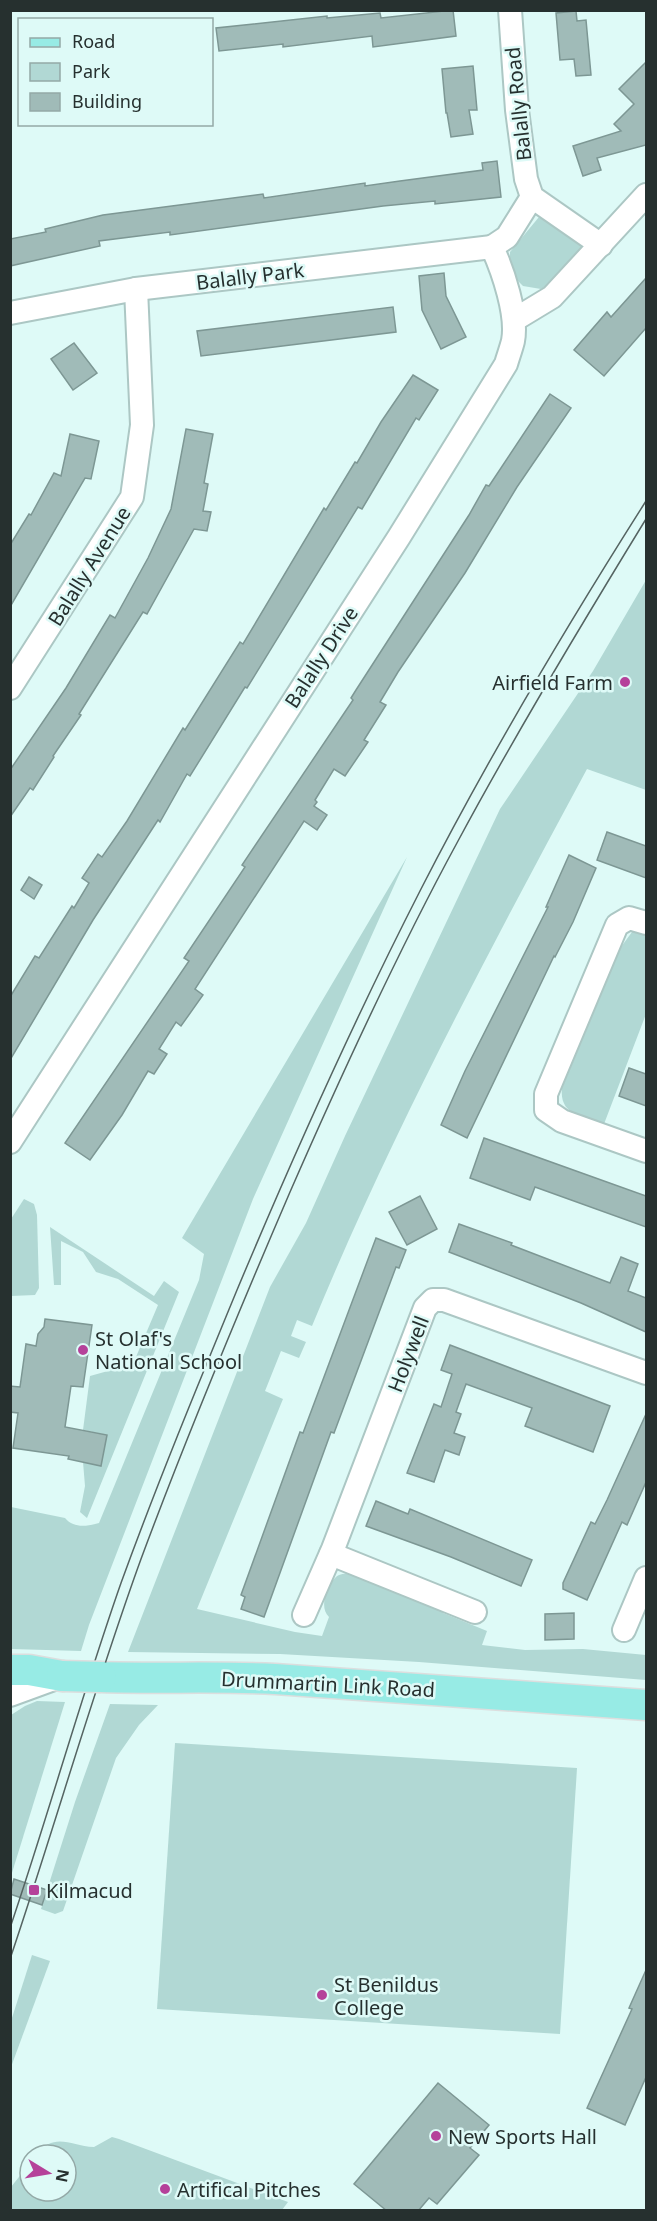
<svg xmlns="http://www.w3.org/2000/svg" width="657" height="2221" viewBox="0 0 657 2221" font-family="'Noto Sans',sans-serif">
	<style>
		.green { fill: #b1d8d4 }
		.building { fill: #a0bbb8; stroke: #7d9794; stroke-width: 1.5 }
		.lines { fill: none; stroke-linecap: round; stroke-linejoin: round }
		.minor-casing { stroke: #acc7c4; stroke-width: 26 }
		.major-casing { stroke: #dcdede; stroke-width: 33 }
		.minor { stroke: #fff; stroke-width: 22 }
		.major { stroke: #97ebe5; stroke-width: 30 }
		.tram { stroke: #556462; stroke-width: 1.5 }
		.major-bridge-casing { stroke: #dcdede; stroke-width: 33; stroke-linecap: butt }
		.major-bridge { stroke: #97ebe5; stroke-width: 30 }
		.poi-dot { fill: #b5419a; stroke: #defaf7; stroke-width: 2 }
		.labels { text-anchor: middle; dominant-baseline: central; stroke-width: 5; stroke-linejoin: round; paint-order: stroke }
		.street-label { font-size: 20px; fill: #26302f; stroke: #defaf7 }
		.poi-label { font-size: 20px; fill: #26302f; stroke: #defaf7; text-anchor: start }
	</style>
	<rect width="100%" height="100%" fill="#defaf7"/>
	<g class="green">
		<path d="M539,217c17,4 36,19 45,34l-27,29 -16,9 -18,-3 -9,-9 -4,-15v-10z"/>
		<path d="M646,580v210l-59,-21c-98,182 -196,365 -275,557l-15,-6 -6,16 15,6 -7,16 -18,-7 -16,40 18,8 -86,210 98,23 27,4 7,-19c-10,-9 -3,-30 6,-39 3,-4 8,-4 13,-5l92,34 3,6 44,18 -5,14 43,5 58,-1 63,6v25l-227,-18 -139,-8 -152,-2 142,-365 36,-64 39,-87 155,-327 93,-138z"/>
		<path d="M407,857l-154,342 -164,426 -8,26 -70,-2v-142l54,11c9,11 23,8 34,5l100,-243 5,-26 -22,-16z"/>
		<path d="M639,931l7,1v82l-42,110c-21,-7 -45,-9 -42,-36l59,-141 11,-15z"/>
		<path d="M24,1199l10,5 3,11 2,73 -4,7 -24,1v-77z"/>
		<path d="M50,1227l104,69 10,-15 15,11 -92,226 -7,-6 5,-26 -2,-24 24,-27 -24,-5 7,-54 43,-12 25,-59 -40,-26 -22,-7 -13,-20 -22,-11v44h-7z"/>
		<path d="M37,1701l28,1 -54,174v-161l14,-9z"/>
		<path d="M110,1704l48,1 -19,20 -23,33 -53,153 -8,3 -14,-5 34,-107z"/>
		<path d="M175,1743l402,25 -17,266 -403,-25z"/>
		<path d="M32,1955l18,6 -39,106v-46z"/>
		<path d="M112,2137l7,2 169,63 -6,8h-271v-23l19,-24v28h36v-36h-30c19,-24 34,-9 58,-8z"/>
	</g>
	<g class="building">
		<path d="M453,10l3,26 -83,11 -1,-11 -89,11v-3l-64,7 -3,-23 111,-12v2l53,-5 1,5z"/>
		<path d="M576,11l1,10 9,-1 5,55 -15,1 -2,-17 -14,1 -4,-47z"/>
		<path d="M646,62v83l-49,13 4,12 -18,6 -10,-30 48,-15 -7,-7 20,-20 -15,-15z"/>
		<path d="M473,66l4,44h-8l4,24 -22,3 -4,-24h-1l-4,-44z"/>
		<path d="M497,161l4,36 -66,7v-3l-52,5 -213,29v-3l-71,9 1,5 -90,20v-27l36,-7 -1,-3 58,-14 160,-21 1,4 101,-15v3l35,-5 83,-11 -1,-7z"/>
		<path d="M444,273l2,23 20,41 -25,12 -19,-39 -3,-34z"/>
		<path d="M646,278v50l-42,48 -30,-26 33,-38 4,5z"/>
		<path d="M393,307l3,25 -195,24 -4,-25z"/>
		<path d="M74,343l23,30 -24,17 -22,-31z"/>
		<path d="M413,375l25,15 -19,30 -3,-2 -54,91 -4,-2 -111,181 -2,-1 -55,89 -3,-2 -27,48 -2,-2 -65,100 -83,140v-63l25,-41 4,2 33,-52 2,2 15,-25 -7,-5 16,-24 4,3 25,-36 56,-93 2,2 55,-88 3,2 81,-136 2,2 29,-48 2,1 24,-41z"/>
		<path d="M550,394l21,14 -54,79 -52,86 -67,99 -18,30 6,3 -22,35 4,2 -23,34 -11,-7 -19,31 2,2 -3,4 13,9 -10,15 -13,-9 -109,168 8,6 -22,31 -5,-4 -17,27 8,5 -13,20 -6,-3 -26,44 -32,45 -25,-17 124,-182 -5,-3 61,-91 -3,-2 111,-165 -2,-2 5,-8 113,-175 17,-30 3,1z"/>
		<path d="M186,429l27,5 -9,49 4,1 -5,27 8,1 -4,19 -13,-2 -47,85 -4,-2 -64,102 2,1 -28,41 1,1 -21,33 -3,-2 -20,29v-47l56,-82 44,-73 5,3 33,-60 23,-49z"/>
		<path d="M70,434l29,7 -8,38 -6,-1 -75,129v-62l19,-31 2,1 23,-42 7,3z"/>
		<path d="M607,832l39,14v32l-49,-18z"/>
		<path d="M569,855l27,13 -23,54 -18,35 -1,-1 -87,182 -26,-13 24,-54 83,-164h-2z"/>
		<path d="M29,877l13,8 -8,14 -13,-9z"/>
		<path d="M629,1068l17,6v32l-27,-10z"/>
		<path d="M484,1138l162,58v31l-111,-40 -5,13 -60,-22z"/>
		<path d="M420,1196l17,33 -30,16 -18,-33z"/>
		<path d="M459,1224l53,19 -1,2 99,38 11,-26 17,7 -10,27 18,7v34l-65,-29 -132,-51z"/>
		<path d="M376,1238l30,12 -7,18 -3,-1 -62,166 -3,-1 -67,185 -23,-8 4,-12 -4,-2 59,-163 3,1z"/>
		<path d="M45,1319l47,6 -9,62 -12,-1 -6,41 42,8 -6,31 -33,-7 1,-3 -56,-8 5,-35 -8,-1v-26l10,1 6,-43 10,2 2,-12 6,-7z"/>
		<path d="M450,1345l160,61 -17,46 -68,-26 7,-18 -66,-24 -10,28 5,2 -7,19 11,4 -6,18 -14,-5 -11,32 -27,-9 27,-69 7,3 11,-33 -11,-4z"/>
		<path d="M646,1414v68l-19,43 -5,-3 -35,78 -24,-11v-6l28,-61 4,2 12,-24z"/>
		<path d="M376,1501l32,13 2,-5 122,51 -11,26 -70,-29 -85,-31z"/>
		<path d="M574,1613v26l-29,1v-26z"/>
		<path d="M14,1879l33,11 -5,15 -32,-11z"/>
		<path d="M646,1970v107l-21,48 -38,-17 45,-99 -3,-1z"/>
		<path d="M438,2083l51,42 -19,23 9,7 -42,49 -8,-6 -11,13h-31l-33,-27z"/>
	</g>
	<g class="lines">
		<defs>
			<g id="minor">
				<path d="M510,10l7,100 9,69 6,18 69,48"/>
				<path d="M10,313l126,-24 356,-42"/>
				<path d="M514,320l38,-23 94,-102"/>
				<path d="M10,688l122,-191 10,-72 -6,-136"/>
				<path d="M646,923l-17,-5 -12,7 -71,169v16l16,11 84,30"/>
				<path d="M10,1142l389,-605 107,-173c2,-7 5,-15 7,-23 5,-26 -10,-70 -21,-94l15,-10 25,-40"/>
				<path d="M331,1554l144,58"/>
				<path d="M304,1615l29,-66 92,-241 8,-8h11l202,73"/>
				<path d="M624,1630l22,-52"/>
				<path d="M10,1695l52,-19"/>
			</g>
			<g id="major">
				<path d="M10,1670h19l33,6"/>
				<path d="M101,1677c58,2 116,-1 174,2l371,26"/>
			</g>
		</defs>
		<use href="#minor" class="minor-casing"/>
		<use href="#major" class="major-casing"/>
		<use href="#minor" class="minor"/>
		<use href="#major" class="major"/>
		<g class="tram">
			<path d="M10,1928c39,-115 71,-231 111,-345 36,-99 76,-196 116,-293 57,-136 117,-270 184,-401 68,-133 145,-262 225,-388"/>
			<path d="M10,1959c45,-133 83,-268 131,-400 46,-124 97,-246 149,-367 52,-119 106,-237 168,-351 59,-110 123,-216 188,-322"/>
		</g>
		<defs>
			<path id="major-bridge" d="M62,1676l39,1"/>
		</defs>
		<use href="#major-bridge" class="major-bridge-casing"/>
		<use href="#major-bridge" class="major-bridge"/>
	</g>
	<g class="poi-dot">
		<circle cx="625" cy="682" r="6"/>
		<circle cx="83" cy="1350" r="6"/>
		<rect x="28" y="1884" width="12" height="12" rx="3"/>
		<circle cx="322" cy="1995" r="6"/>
		<circle cx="436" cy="2136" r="6"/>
		<circle cx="165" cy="2189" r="6"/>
	</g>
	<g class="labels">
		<g class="street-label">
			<text transform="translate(518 104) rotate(-96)">Balally Road</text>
			<text transform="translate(250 276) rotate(-7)">Balally Park</text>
			<text transform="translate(89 566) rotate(-58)">Balally Avenue</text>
			<text transform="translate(321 657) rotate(-57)">Balally Drive</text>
			<text transform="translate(408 1354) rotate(-69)">Holywell</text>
			<text transform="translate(328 1684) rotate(3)">Drummartin Link Road</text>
		</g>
		<g class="poi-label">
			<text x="613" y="682" text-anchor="end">Airfield Farm</text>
			<text x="95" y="1338">St Olaf's<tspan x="95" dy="23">National School</tspan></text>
			<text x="46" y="1890">Kilmacud</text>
			<text x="334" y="1984">St Benildus<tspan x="334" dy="23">College</tspan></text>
			<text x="448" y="2136">New Sports Hall</text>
			<text x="177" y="2189">Artifical Pitches</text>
		</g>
	</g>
	<rect width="657" height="2221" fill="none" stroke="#26302f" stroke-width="24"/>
	<rect x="18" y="18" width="195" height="108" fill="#defaf7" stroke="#94a9a7" stroke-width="1.5"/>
	<rect x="30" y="38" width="30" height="9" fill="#97ebe5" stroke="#94a9a7" stroke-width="1.5"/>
	<text x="72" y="48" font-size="18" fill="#26302f">Road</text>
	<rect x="30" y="63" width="30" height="18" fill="#b1d8d4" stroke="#94a9a7" stroke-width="1.5"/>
	<text x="72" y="78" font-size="18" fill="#26302f">Park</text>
	<rect x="30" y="93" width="30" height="18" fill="#a0bbb8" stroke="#94a9a7" stroke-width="1.5"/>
	<text x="72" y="108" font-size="18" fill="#26302f">Building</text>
	<g transform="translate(48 2173) rotate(101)"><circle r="28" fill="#defaf7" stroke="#94a9a7" stroke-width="1.5"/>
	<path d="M0-4.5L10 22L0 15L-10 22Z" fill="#b5419a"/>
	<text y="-9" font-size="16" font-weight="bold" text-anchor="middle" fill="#26302f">N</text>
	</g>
</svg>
